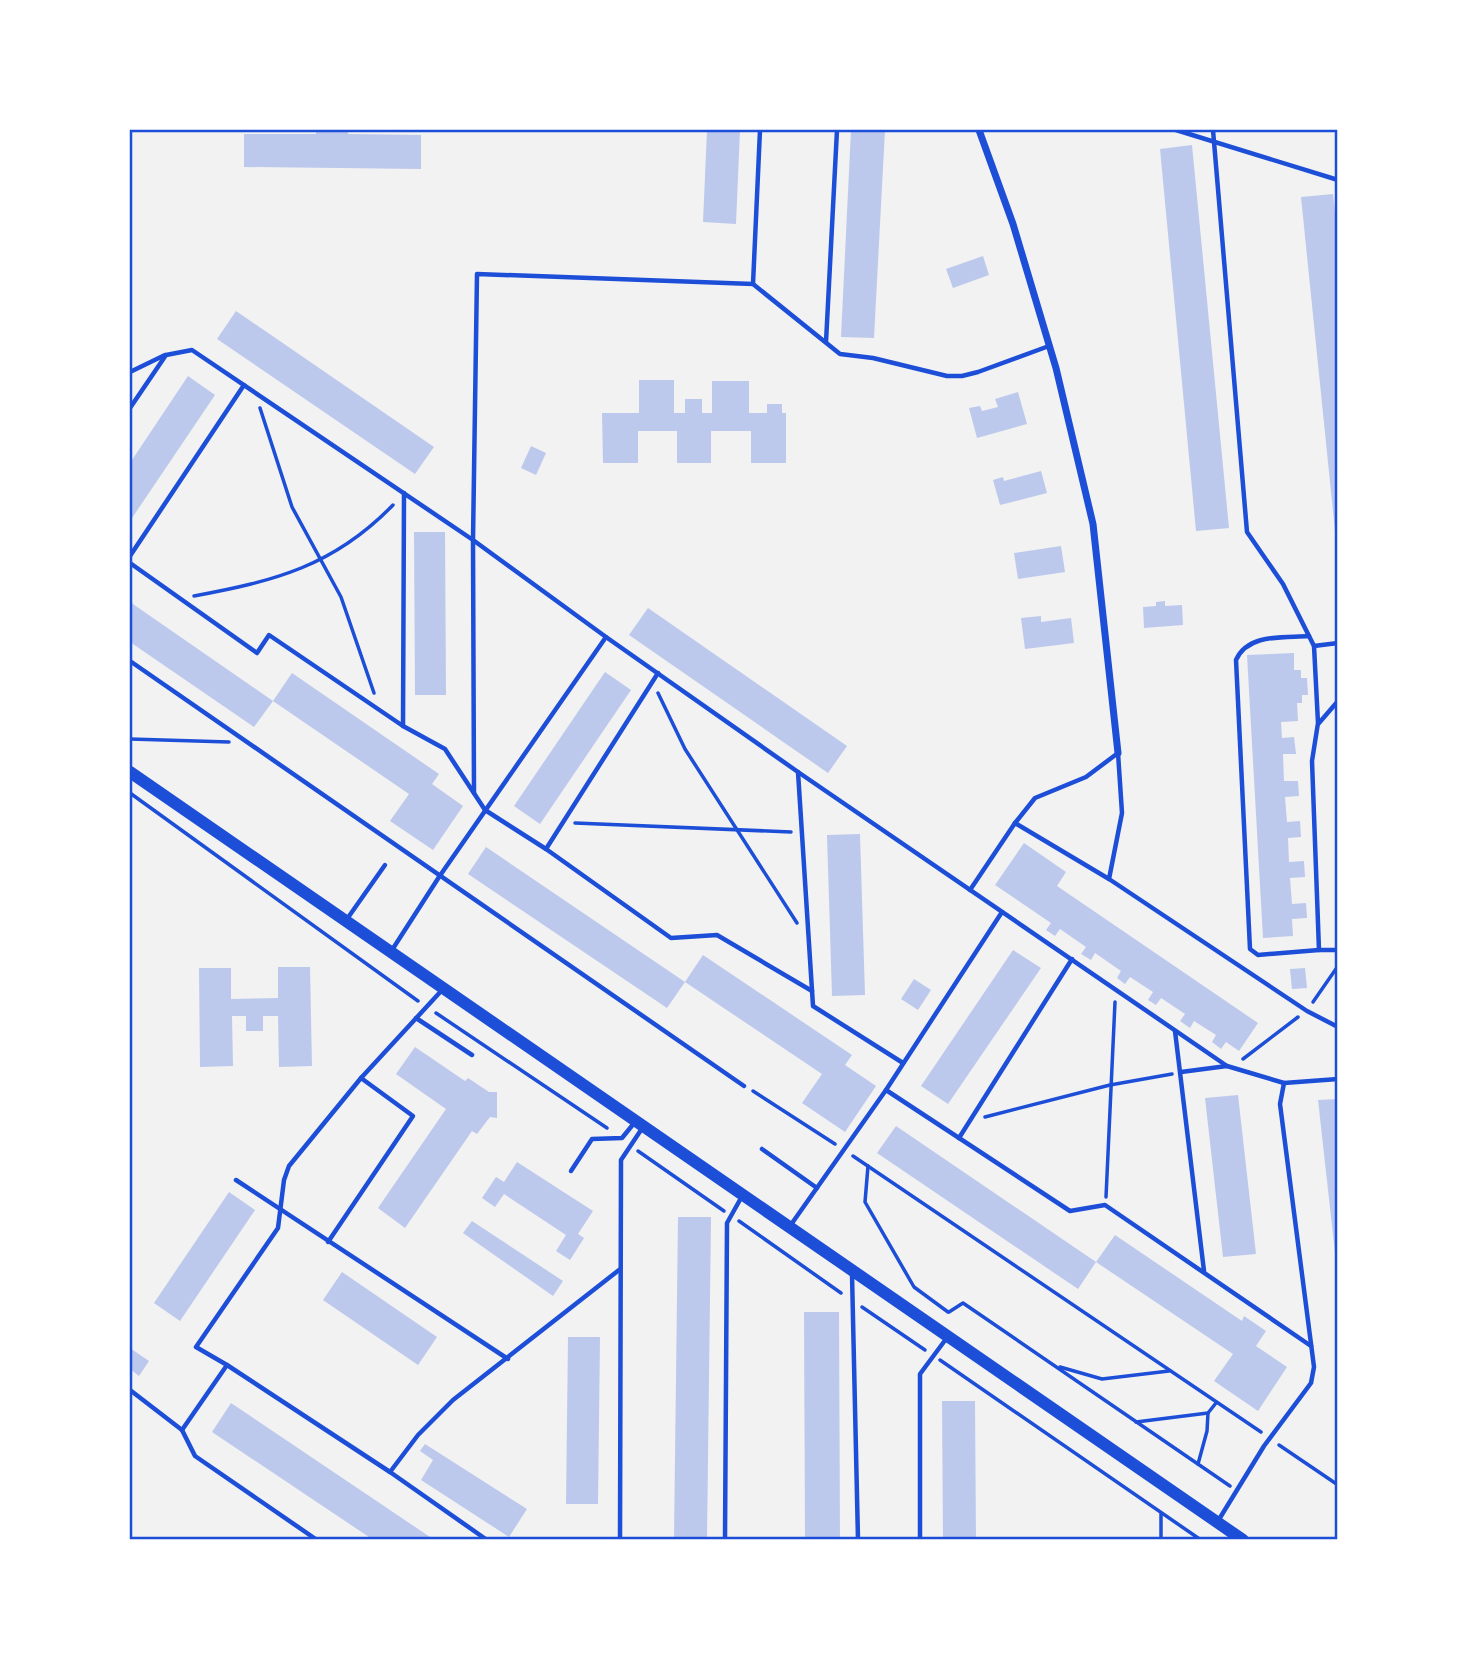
<svg xmlns="http://www.w3.org/2000/svg" width="1467" height="1669" viewBox="0 0 1467 1669" font-family="'Fira Sans Condensed',sans-serif">
	<style>
		.building { fill: #bdc9ec }
		.lines { fill: none; stroke-linecap: round; stroke-linejoin: round }
		.path { stroke: #1d4ed8; stroke-width: 3.5 }
		.service { stroke: #1d4ed8; stroke-width: 4.5 }
		.minor { stroke: #1d4ed8; stroke-width: 7 }
		.secondary { stroke: #1d4ed8; stroke-width: 12 }
		.neatline { fill: none; stroke: #1d4ed8; stroke-width: 2.5 }
	</style>
	<rect width="100%" height="100%" fill="#f2f2f2"/>
	<g class="building">
		<path d="M316,130h32v4l73,1v34l-177,-2v-33h72z"/>
		<path d="M707,130h33l-4,94 -33,-2z"/>
		<path d="M851,130h34l-11,208 -33,-1z"/>
		<path d="M1192,145l37,383 -33,3 -36,-382z"/>
		<path d="M1333,194l5,47v300h-2l-35,-344z"/>
		<path d="M983,256l6,19 -36,13 -7,-19z"/>
		<path d="M236,311l198,136 -19,27 -198,-135z"/>
		<path d="M188,376l27,19 -85,126v-58z"/>
		<path d="M639,380h35v33h11v-14h17v14h10v-32h37v32h18v-9h15v9h4v50h-35v-32h-40v32h-34v-32h-39v32h-35l-1,-50h37z"/>
		<path d="M1018,392l9,32 -50,14 -8,-30 11,-2 2,5 16,-4 -3,-8z"/>
		<path d="M531,446l15,7 -10,22 -15,-7z"/>
		<path d="M1041,471l6,22 -47,12 -7,-25 10,-3 1,4z"/>
		<path d="M414,532h31l1,163h-31z"/>
		<path d="M1061,546l4,26 -47,7 -4,-26z"/>
		<path d="M1165,601v5l17,-1 1,20 -39,3 -1,-21 13,-1v-4z"/>
		<path d="M130,602l143,99 -19,26 -124,-85z"/>
		<path d="M648,608l199,138 -19,27 -199,-138z"/>
		<path d="M1041,616v6l30,-4 3,25 -49,6 -4,-31z"/>
		<path d="M1294,653v17h7v8h6l1,17h-6v8h-5l1,18 -17,1 1,16 12,-1 2,17h-13l1,27h14l1,15 -14,1 2,25 13,-1 1,16 -13,1 1,24 15,-1 1,16 -15,1 2,26 14,-1 1,15 -15,1 1,17 -30,2 -16,-283z"/>
		<path d="M605,672l26,18 -91,134 -26,-18z"/>
		<path d="M292,673l147,101 -7,10 31,22 -30,44 -43,-29 19,-27 -136,-93z"/>
		<path d="M860,834l5,161 -33,1 -5,-161z"/>
		<path d="M1024,843l42,29 -9,14 201,137 -19,28 -13,-9 -5,7 -9,-7 4,-7 -22,-14 -4,7 -10,-7 5,-7 -24,-16 -5,7 -8,-5 5,-8 -23,-15 -5,7 -8,-6 4,-7 -26,-18 -4,7 -10,-6 5,-7 -26,-18 -5,7 -9,-6 5,-7 -56,-38z"/>
		<path d="M486,847l199,135 -18,26 -199,-134z"/>
		<path d="M1013,950l28,18 -93,136 -27,-18z"/>
		<path d="M703,955l149,100 -7,10 31,21 -31,46 -43,-29 20,-29 -137,-92z"/>
		<path d="M278,967h32l2,99 -33,1 -1,-51h-15v15h-17v-15h-14l1,50 -33,1 -1,-99h32v31l47,-1z"/>
		<path d="M1305,968l2,20 -15,1 -2,-20z"/>
		<path d="M914,979l17,11 -13,20 -17,-11z"/>
		<path d="M415,1047l50,34 3,-3 21,14h8v26l-7,-1 -13,17 -5,-3 -67,97 -27,-20 68,-99 -50,-35z"/>
		<path d="M1238,1095l18,159 -33,3 -18,-159z"/>
		<path d="M1338,1099v163h-2l-18,-162z"/>
		<path d="M896,1126l200,136 19,-27 127,86 2,-5 22,15 -10,15 31,21 -29,44 -44,-30 19,-27 -137,-92 -18,27 -201,-136z"/>
		<path d="M517,1162l76,49 -15,23 6,4 -14,22 -14,-9 10,-16 -62,-41 -9,13 -13,-9 14,-21 8,5z"/>
		<path d="M229,1192l26,18 -75,111 -26,-18z"/>
		<path d="M678,1217h33l-4,322h-33z"/>
		<path d="M472,1221l91,60 -10,15 -90,-63z"/>
		<path d="M342,1272l95,65 -19,28 -95,-65z"/>
		<path d="M804,1312h35l1,227h-35z"/>
		<path d="M568,1337h32l-2,167h-32z"/>
		<path d="M130,1348l19,13 -10,15 -9,-7z"/>
		<path d="M942,1401h33l1,138h-33z"/>
		<path d="M231,1403l202,136h-61l-160,-107z"/>
		<path d="M425,1444l102,65 -18,28 -88,-57 12,-20 -13,-9z"/>
	</g>
	<g class="lines">
		<g class="path">
			<path d="M260,408l32,99 49,90 33,96"/>
			<path d="M194,596c81,-15 140,-30 199,-91"/>
			<path d="M658,693l27,56 112,174"/>
			<path d="M130,739l99,3"/>
			<path d="M130,793l288,208"/>
			<path d="M575,823l216,9"/>
			<path d="M1313,1002l25,-36"/>
			<path d="M436,1013l171,115"/>
			<path d="M1243,1059l55,-42"/>
			<path d="M753,1091l82,53"/>
			<path d="M985,1117l125,-32 62,-11"/>
			<path d="M638,1151l86,60"/>
			<path d="M853,1156l408,276"/>
			<path d="M868,1166l-3,36 49,85 34,25"/>
			<path d="M1106,1197l9,-195"/>
			<path d="M739,1221l102,72"/>
			<path d="M862,1307l63,43"/>
			<path d="M949,1312l14,-9 267,183"/>
			<path d="M940,1360l261,180"/>
			<path d="M1060,1367l42,12 67,-8"/>
			<path d="M1136,1422l72,-9 8,-10"/>
			<path d="M1279,1445l59,40"/>
			<path d="M1198,1464l9,-33 1,-18"/>
			<path d="M1161,1540v-26"/>
		</g>
		<g class="service">
			<path d="M1176,130l162,50"/>
			<path d="M1213,130l34,402 36,52 31,62 24,-3"/>
			<path d="M753,284l7,-154"/>
			<path d="M826,342l11,-212"/>
			<path d="M130,372l35,-17"/>
			<path d="M130,408l36,-53 26,-5 281,190 133,97 192,135 429,294"/>
			<path d="M130,556l114,-171"/>
			<path d="M130,563l127,90 12,-18 134,91 1,-233"/>
			<path d="M1309,636c-25,2 -61,-3 -73,24l14,289 8,6 61,-5"/>
			<path d="M1314,646l4,77 -6,38 7,189h19"/>
			<path d="M130,661l614,425"/>
			<path d="M1319,723l19,-22"/>
			<path d="M403,726l42,23 40,61 61,39 112,-176"/>
			<path d="M798,772l15,234 90,57"/>
			<path d="M474,793l-1,-253 4,-266 276,10 87,70 33,4 74,18h15l16,-4 71,-26"/>
			<path d="M1015,823l20,-25 51,-21 32,-24"/>
			<path d="M546,849l125,89 46,-3 95,56"/>
			<path d="M1109,879l13,-66 -4,-60"/>
			<path d="M970,890l45,-67 94,56 198,132 31,16"/>
			<path d="M347,919l38,-54"/>
			<path d="M392,950l47,-73 167,-240"/>
			<path d="M416,1018l56,37"/>
			<path d="M1175,1031l29,240"/>
			<path d="M1181,1072l46,-6 57,17 54,-4"/>
			<path d="M886,1090l184,121 35,-6 206,141"/>
			<path d="M959,1138l113,-179"/>
			<path d="M762,1149l55,39"/>
			<path d="M571,1171l21,-32 30,-1 13,-16"/>
			<path d="M236,1180l272,179"/>
			<path d="M790,1226l96,-136 116,-178"/>
			<path d="M328,1242l85,-126 -52,-38"/>
			<path d="M852,1274l6,266"/>
			<path d="M227,1365l163,107 97,68"/>
			<path d="M130,1390l52,40 13,26 122,84"/>
			<path d="M182,1430l45,-65 -31,-18 82,-119 6,-48 5,-14 72,-88 82,-89"/>
			<path d="M390,1472l28,-37 35,-35 166,-130"/>
			<path d="M1218,1521l46,-75 47,-63 3,-16 -34,-263 4,-21"/>
			<path d="M620,1540l1,-380 22,-33"/>
			<path d="M725,1540l2,-317 14,-25"/>
			<path d="M920,1540v-166l26,-35"/>
		</g>
		<path class="minor" d="M979,130l34,94 43,144 37,156 25,229"/>
		<path class="secondary" d="M130,772l1113,768"/>
	</g>
	<rect width="1467" height="1669" fill="none" stroke="#ffffff" stroke-width="262"/>
	<rect x="131" y="131" width="1205" height="1407" class="neatline"/>
</svg>
